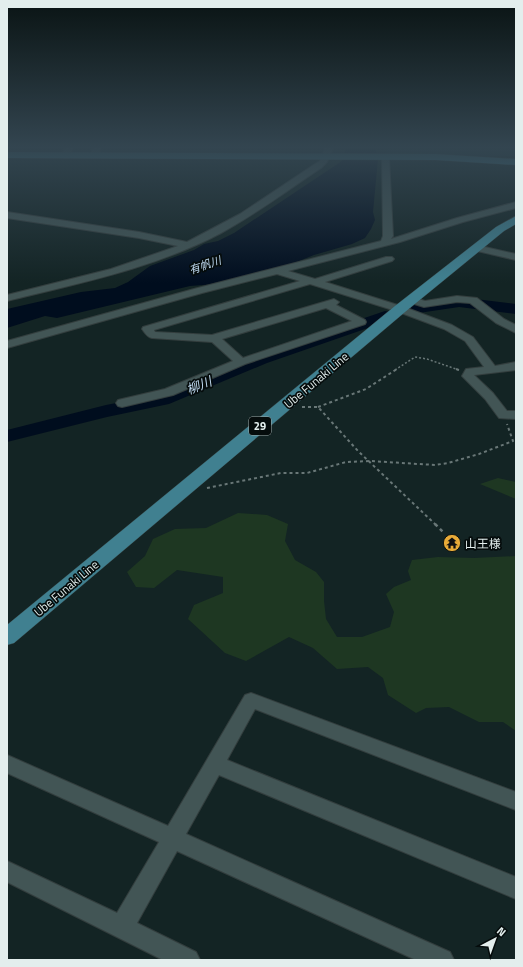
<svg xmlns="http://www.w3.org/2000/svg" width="523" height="967" viewBox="0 0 523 967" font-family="'Titillium Web','Noto Sans JP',sans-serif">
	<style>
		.built { fill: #142f30 }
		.green { fill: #1e3722 }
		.water { fill: #000d1e }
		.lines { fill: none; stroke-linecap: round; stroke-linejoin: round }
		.river { fill: #000d1e; fill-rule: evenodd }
		.minor-casing { stroke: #333e3e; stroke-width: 2 }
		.major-casing { stroke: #333e3e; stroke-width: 1 }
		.path-far2 { stroke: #697777; stroke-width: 1.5; stroke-dasharray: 2 2; stroke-linecap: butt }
		.path-far1 { stroke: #697777; stroke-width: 2; stroke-dasharray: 3 3; stroke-linecap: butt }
		.path { stroke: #697777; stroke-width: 2.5; stroke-dasharray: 3.5 3.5; stroke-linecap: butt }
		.minor { fill: #425555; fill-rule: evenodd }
		.major { fill: #408090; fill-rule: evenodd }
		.labels { text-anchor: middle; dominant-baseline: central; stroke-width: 3.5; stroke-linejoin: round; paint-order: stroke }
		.far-water-label { font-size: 11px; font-style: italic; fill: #c0dbf2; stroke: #050c0c }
		.shield { fill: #050c0c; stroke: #a0aaaa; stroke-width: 1 }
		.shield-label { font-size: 11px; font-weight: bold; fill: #e3eeed }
		.street-label { font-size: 12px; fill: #e3eeed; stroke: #050c0c }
		.poi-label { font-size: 12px; fill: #e3eeed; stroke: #050c0c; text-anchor: start }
		.water-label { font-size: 13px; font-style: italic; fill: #c0dbf2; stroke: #050c0c }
	</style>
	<rect width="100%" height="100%" fill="#132424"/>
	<path class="built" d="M386,148h130v8l-126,-1 -4,-2z"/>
	<g class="green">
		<path d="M498,478l18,4v17l-36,-15z"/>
		<path d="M238,513l29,2 21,9 -3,17 10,19 21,12 8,10v19l2,18 11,18h25l28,-10 4,-15 -8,-18 8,-7 17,-7 -3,-9 4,-11 26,-3 36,1 42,-2v175l-13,-9h-24l-30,-15 -23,1 -10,5 -28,-18 -5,-17 -15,-11 -31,2 -24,-21 -24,-11 -43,24 -21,-8 -37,-34 6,-14 29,-12v-16l-46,-7 -23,18 -18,-1 -9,-15 18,-16 8,-17 22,-10 31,-1z"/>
	</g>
	<path class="water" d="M345,148h30l3,11 -5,53 2,8 -4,9 -6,9 -13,6 -38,11 -20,8 -79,21 -25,2 -133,32 -12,-2 -38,12v-19l74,-17 34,-4 13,-6 22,-16 44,-16 10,-6 14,-3 16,-8 105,-70 5,-4z"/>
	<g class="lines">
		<g class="river">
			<path d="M459,297l57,7v10l-57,-7 -47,7 -6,-1 -2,-4 2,-4 6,-1z"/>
			<path d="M385,311l6,1 2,4 -2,4 -124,43 -98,41 -62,13 -100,25v-12l99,-25 51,-10 98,-40z"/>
		</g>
		<defs>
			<g id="minor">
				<path d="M65,148h8l-5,10h-3l-4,-2z"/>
				<path d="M93,148h8l-3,8 -4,2 -4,-2z"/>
				<path d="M325,148h8l-6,14 -6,6c-33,22 -65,46 -100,65 -66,35 -141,50 -214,68v-6l104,-26 67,-23 -39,-8 -132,-20v-6l132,20 48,10 53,-28 75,-50 5,-3z"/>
				<path d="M382,155h3l4,2 4,79 -2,3 66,-21 59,-16v6l-53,14 -63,20 -112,29 27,8 71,-22h6l2,2 -2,2 -67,21 79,25 48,18 21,12 22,29 21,-4v8l-42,5 19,18 14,18h9v8l-17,-1 -14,-19 -23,-23 4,-7 18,-2 -19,-26 -21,-12 -48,-18 -86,-27 -156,46 1,2 57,3 122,-36 5,3 -3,3 29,15 1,2 -1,2 -120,40 -72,31 -51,12 -4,-1 -2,-3 2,-3 47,-11 68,-28 -21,-19 -60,-4c-5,-1 -7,-5 -10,-9l1,-2 157,-46 -23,-7 -75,19 -195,55v-7l187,-52 187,-48 2,-5zM326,308l26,13 -109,37 -21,-19z"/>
				<path d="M476,245l40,9v6l-43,-10 -2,-2 2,-2z"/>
				<path d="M457,296l20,2 27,21 12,6v8l-20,-10 -26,-20 -13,-1 -33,5 -16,-5 -1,-2 5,-3 13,4z"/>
				<path d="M251,693l265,99v18l-261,-101 -28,51 289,117v22l-297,-124 -33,59 264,118 4,8h-38l-239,-109 -40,72 59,29 4,8h-37l-156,-78v-21l110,52 42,-71 -152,-69v-18l161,71 77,-131z"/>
			</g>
			<g id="major">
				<path d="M7,152l429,2 80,5v6l-80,-5 -429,-2z"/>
				<path d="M516,216v8l-12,7 -99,81 -391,331 -7,2v-20l388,-319 101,-79z"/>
			</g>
		</defs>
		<use href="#minor" class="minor-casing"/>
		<use href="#major" class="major-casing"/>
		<path class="path-far2" d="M395,370l20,-13 12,2 32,11"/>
		<g class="path-far1">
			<path d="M456,369l3,1"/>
			<path d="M302,407h16l40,44 78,74"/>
			<path d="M318,407l48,-18 31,-20"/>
			<path d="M207,488l74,-15h26l39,-11 24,-1 65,4 13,-2 31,-9 34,-13 -6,-17"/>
		</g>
		<path class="path" d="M435,524l8,8"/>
		<use href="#minor" class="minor"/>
		<use href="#major" class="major"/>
	</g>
	<linearGradient id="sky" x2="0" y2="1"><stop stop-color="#0a1414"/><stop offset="0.52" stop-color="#334550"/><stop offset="1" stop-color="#334550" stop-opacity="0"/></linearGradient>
	<rect width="523" height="283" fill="url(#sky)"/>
	<defs>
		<symbol id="temple-disc" viewBox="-11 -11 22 22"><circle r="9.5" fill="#e9ab38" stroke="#050c0c"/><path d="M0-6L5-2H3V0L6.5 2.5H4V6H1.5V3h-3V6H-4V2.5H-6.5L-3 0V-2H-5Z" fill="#111"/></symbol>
	</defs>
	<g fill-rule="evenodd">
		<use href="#temple-disc" x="442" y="533" width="20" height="20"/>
	</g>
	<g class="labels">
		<g class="far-water-label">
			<text transform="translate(205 265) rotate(-19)">有帆川</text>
		</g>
		<rect class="shield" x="249" y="417" width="22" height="18" rx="3"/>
		<g class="shield-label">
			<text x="260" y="426">29</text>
		</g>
		<g class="street-label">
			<text transform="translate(316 380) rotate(-40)">Ube Funaki Line</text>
			<text transform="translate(66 588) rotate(-40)">Ube Funaki Line</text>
		</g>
		<g class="poi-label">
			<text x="465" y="543">山王様</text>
		</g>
		<g class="water-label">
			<text transform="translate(199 385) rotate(-22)">柳川</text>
		</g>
	</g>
	<rect width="523" height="967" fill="none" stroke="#e3eeed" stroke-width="16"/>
	<g transform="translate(495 939) rotate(41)" stroke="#050c0c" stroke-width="3" paint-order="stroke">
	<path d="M0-3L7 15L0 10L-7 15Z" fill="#e3eeed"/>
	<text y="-6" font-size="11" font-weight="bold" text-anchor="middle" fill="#e3eeed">N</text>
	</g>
</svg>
